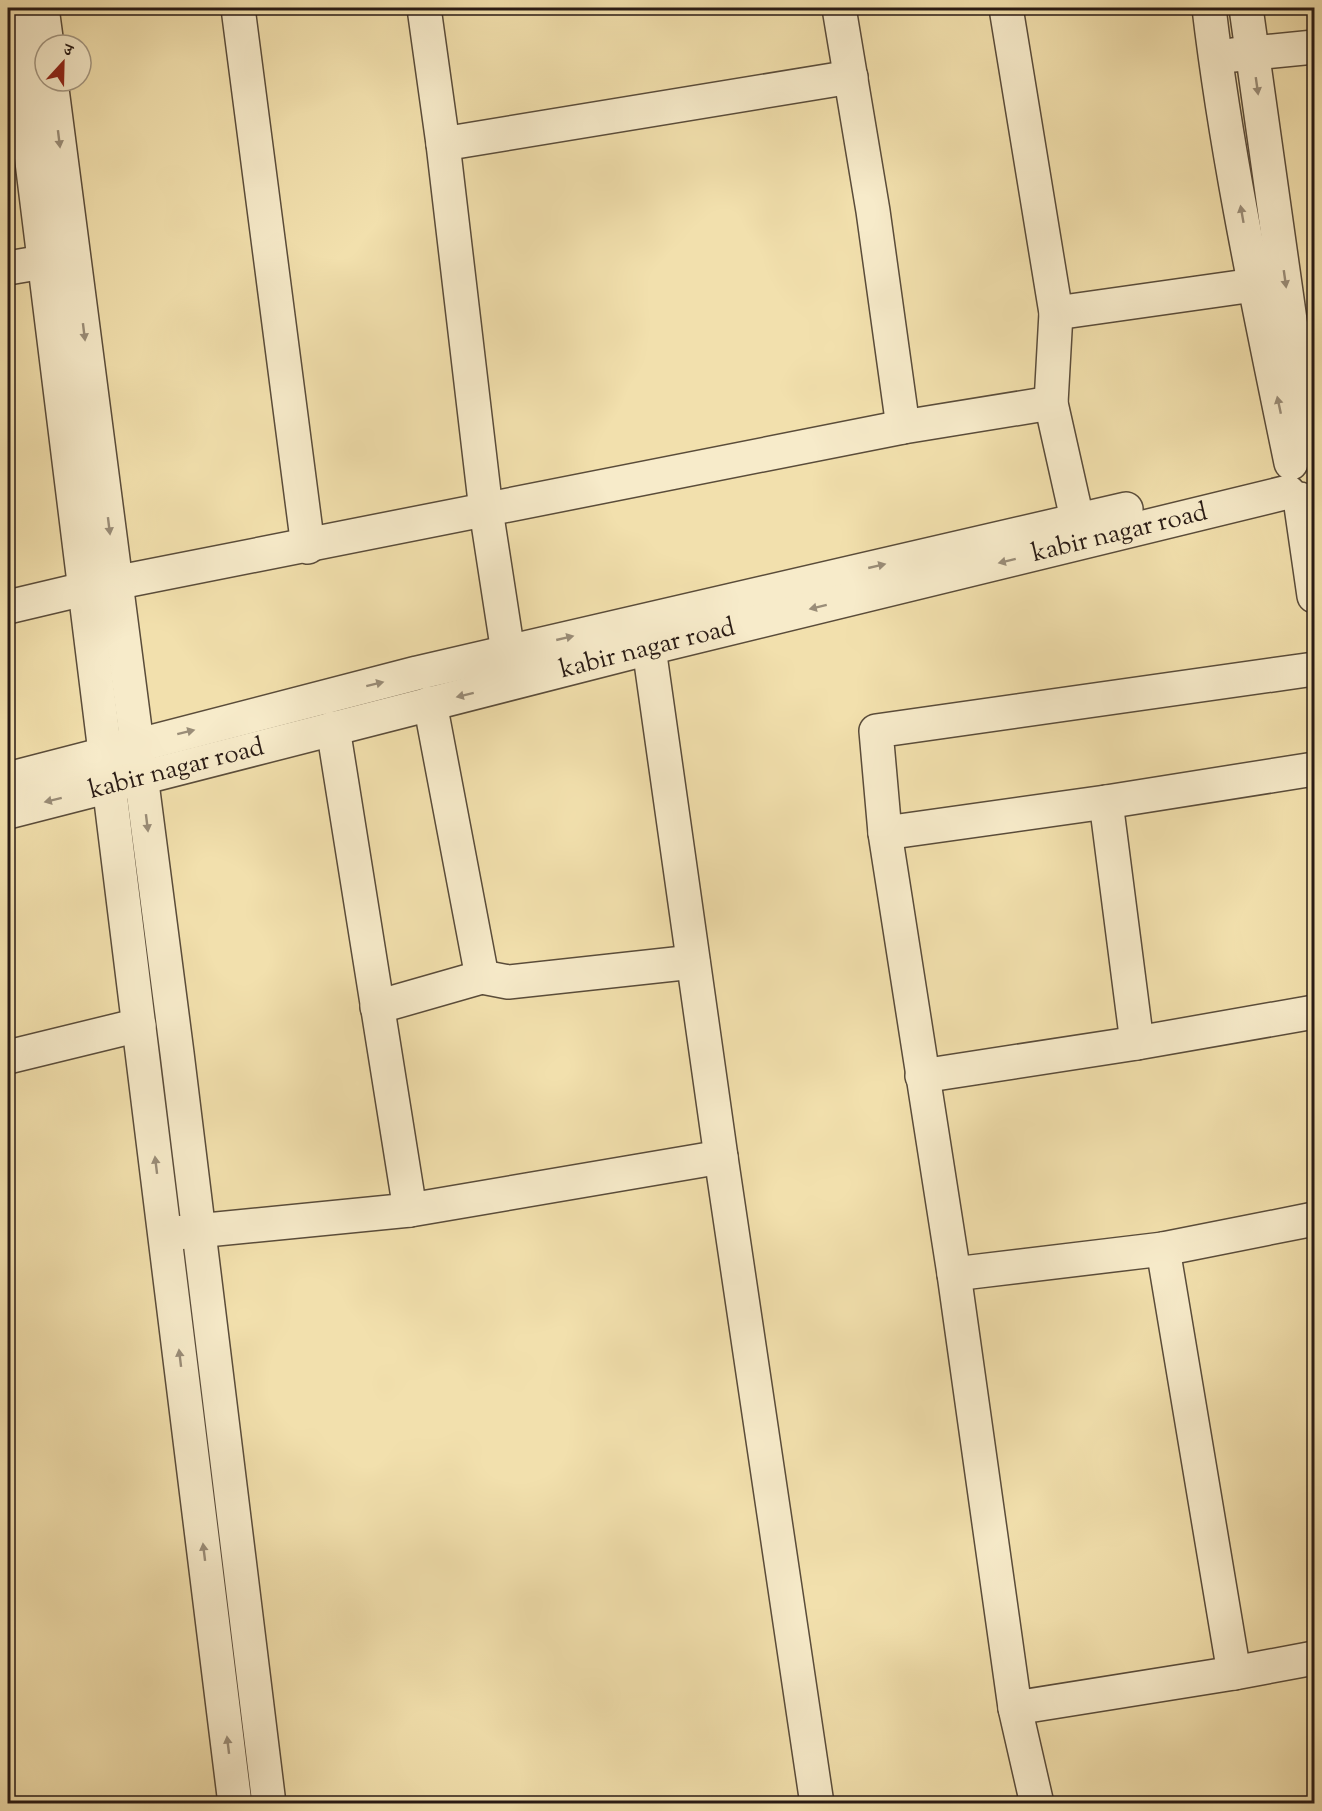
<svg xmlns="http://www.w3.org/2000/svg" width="1322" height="1811" viewBox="0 0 1322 1811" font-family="'Sorts Mill Goudy','Noto Serif Devanagari',serif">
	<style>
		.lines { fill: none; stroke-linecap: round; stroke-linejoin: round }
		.street-casing { stroke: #5a4c3a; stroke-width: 36 }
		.street { stroke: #f7ebca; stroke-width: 33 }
		.oneway { fill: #9a8d78 }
		.labels { text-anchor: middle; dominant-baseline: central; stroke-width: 4.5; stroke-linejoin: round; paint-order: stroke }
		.street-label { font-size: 26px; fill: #281a14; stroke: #f7ebca }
	</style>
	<rect width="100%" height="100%" fill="#f2e0ad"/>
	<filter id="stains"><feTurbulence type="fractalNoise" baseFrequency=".00333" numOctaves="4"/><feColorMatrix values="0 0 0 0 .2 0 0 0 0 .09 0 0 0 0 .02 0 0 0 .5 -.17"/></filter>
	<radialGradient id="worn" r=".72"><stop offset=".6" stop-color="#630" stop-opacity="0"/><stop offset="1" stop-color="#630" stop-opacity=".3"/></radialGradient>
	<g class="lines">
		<defs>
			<g id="street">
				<path d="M13,8l222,1796"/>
				<path d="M42,8l5,37"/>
				<path d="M238,8l70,539"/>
				<path d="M424,8l19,136 43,366 25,162"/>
				<path d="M839,8l34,203 30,216"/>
				<path d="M1006,8l50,305 -5,90 31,138"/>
				<path d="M1209,8c18,152 51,304 82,455"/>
				<path d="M1246,8l62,440"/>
				<path d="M1233,55l81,-8"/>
				<path d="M51,81l126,972 92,751"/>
				<path d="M443,144l408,-67"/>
				<path d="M8,268l35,-6"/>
				<path d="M1056,313l198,-28"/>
				<path d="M1300,499l14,97"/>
				<path d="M8,607l76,-18 819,-162 148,-24"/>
				<path d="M649,648l72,509 96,647"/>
				<path d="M430,703l52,274"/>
				<path d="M333,728l77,482"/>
				<path d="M8,779l409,-106 709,-164"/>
				<path d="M1106,802l31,241"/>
				<path id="s1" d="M8,812l641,-164 639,-156"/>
				<path d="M885,833l221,-31 208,-33"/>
				<path d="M377,1007l105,-30 26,5 185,-20"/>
				<path d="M8,1057l131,-32"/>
				<path d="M922,1076l215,-33 177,-31"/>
				<path d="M176,1233l234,-23 311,-53"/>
				<path d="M1163,1249l71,424"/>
				<path d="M954,1274l209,-25 151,-30"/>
				<path d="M1015,1708l219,-35 80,-15"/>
				<path d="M1037,1804l-22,-96 -61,-434 -69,-441 -9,-102 438,-62"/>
			</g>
		</defs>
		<use href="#street" class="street-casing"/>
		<use href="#street" class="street"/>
	</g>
	<defs><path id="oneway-solid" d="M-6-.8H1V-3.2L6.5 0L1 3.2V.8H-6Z" transform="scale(1.5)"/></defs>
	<g class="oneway">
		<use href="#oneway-solid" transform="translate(1257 86) rotate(82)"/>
		<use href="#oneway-solid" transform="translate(59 139) rotate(83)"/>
		<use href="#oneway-solid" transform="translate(1242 214) rotate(-100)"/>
		<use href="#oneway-solid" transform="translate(1285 279) rotate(82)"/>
		<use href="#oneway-solid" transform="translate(84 332) rotate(83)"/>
		<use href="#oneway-solid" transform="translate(1279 405) rotate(-102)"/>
		<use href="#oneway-solid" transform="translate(109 526) rotate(83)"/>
		<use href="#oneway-solid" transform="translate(1007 561) rotate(166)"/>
		<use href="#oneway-solid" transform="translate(877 566) rotate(-13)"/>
		<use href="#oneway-solid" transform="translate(818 607) rotate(166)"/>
		<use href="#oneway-solid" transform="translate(565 638) rotate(-13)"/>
		<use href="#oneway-solid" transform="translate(375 684) rotate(-14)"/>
		<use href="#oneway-solid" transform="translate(465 695) rotate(166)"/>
		<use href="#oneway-solid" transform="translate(186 732) rotate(-14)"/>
		<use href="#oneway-solid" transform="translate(53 800) rotate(166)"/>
		<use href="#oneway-solid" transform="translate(147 823) rotate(83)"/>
		<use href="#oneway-solid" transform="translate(156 1165) rotate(-97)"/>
		<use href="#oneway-solid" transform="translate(180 1358) rotate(-97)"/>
		<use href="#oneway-solid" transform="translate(204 1552) rotate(-97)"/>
		<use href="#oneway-solid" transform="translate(228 1745) rotate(-97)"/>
	</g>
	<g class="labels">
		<g class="street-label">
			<text stroke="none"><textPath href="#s1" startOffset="1146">kabir nagar road</textPath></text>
			<text stroke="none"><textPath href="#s1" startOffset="660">kabir nagar road</textPath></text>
			<text stroke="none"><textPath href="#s1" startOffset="174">kabir nagar road</textPath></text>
		</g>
	</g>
	<rect width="1322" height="1811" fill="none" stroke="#f2e0ad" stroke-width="30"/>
	<rect x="9" y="9" width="1304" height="1793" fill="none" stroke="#281a14" stroke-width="3"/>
	<rect x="15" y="15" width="1292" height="1781" fill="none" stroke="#281a14" stroke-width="1.5"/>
	<g transform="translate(63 63) rotate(22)"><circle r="28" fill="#f7ebca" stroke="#a49781" stroke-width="1.5"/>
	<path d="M0-4.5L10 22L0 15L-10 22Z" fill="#8f2418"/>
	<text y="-9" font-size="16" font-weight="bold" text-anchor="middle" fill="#281a14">उ</text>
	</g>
	<rect width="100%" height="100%" filter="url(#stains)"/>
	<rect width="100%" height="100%" fill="url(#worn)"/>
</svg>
